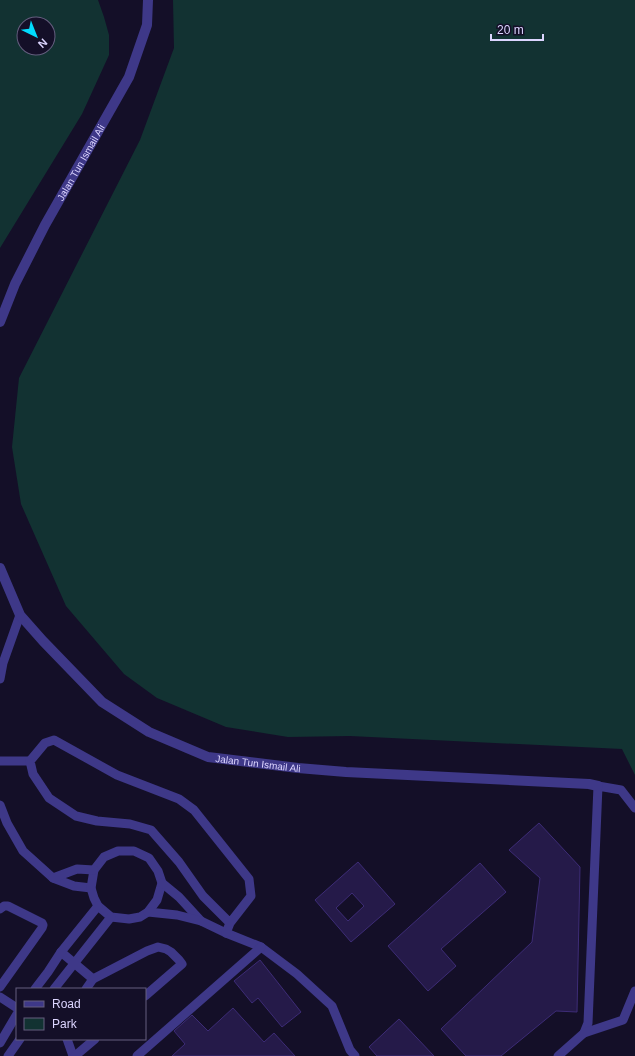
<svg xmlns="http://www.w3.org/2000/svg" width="635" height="1056" viewBox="0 0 635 1056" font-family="Arial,sans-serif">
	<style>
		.green { fill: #123232; fill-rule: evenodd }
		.building { fill: #251a49; stroke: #3d2c76; fill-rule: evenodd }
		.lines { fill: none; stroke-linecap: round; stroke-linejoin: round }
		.service { stroke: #3e3888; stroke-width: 9 }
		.minor { stroke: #3e3888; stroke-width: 10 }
		.labels { text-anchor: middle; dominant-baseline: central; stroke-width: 3.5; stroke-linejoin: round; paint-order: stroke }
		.street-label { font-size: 10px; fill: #dcd5ff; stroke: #140f28 }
	</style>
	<rect width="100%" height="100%" fill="#140f28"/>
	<g class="green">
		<path d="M0,0h98l6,17 5,18v20l-27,59 -82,134zM24,24h24v24h-24z"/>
		<path d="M173,0h462v775l-13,-26 -272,-13 -62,1 -62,-10 -69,-29 -33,-24 -58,-68 -45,-102 -9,-57 7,-69 121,-238 34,-92z"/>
	</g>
	<g class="building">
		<path d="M539,823l41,44 -3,145 -21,-1 -55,45h-35l-25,-27 91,-87 8,-64 -31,-28z"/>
		<path d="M358,862l37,42 -44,38 -36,-42zM352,893l12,13 -16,15 -12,-13z"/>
		<path d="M480,863l26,29 -65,57 15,17 -28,25 -40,-45z"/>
		<path d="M260,960l41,52 -19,15 -24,-29 -6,5 -18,-22z"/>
		<path d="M233,1008l31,34 10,-9 21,23h-123l13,-12 -11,-13 18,-16 16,16z"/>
		<path d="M399,1019l35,37h-57l-8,-9z"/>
	</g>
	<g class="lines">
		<g class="service">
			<path d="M0,679l3,-16 17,-48"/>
			<path d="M0,761h30"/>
			<path d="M0,805l7,18 16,28 30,27 21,8 17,2"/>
			<path d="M118,851h16l15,7 9,13 4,12 -5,17 -9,12 -8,5 -11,2 -18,-2 -13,-11 -4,-8 -3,-10 3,-18 10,-13z"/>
			<path d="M53,878l24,-9 17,1"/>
			<path d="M162,883l17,14 22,24"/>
			<path d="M0,909l4,-3h4l34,17 1,2 -1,3 -42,59"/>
			<path d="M148,912l29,3 24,6 25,12 35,14 36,27 35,32 18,44 5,6"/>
			<path d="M226,933l4,-10 21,-27 -2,-17 -55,-69 -15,-11 -62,-24 -63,-35 -9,3 -15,18 3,13 16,24 27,18 21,5 33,3 21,6 28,32 24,34 27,27"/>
			<path d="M61,952l32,27"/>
			<path d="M35,989l13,-17 13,-20 37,-46"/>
			<path d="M54,989l57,-72"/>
			<path d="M86,989l7,-10 54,-28 11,-4 8,2 5,3 8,8 3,4 -37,32"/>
			<path d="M0,997l17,11"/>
			<path d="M584,1033l4,-10 10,-237 23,4 14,18"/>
			<path d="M67,1039l6,17"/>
			<path d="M0,1043l17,-29"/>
			<path d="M8,1056l12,-17"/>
			<path d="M75,1056l20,-17"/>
			<path d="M137,1056l124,-109"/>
			<path d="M558,1056l26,-23 39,-13 12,-29"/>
		</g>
		<g class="minor">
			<path id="s1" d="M0,322l15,-38 30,-59 84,-148 18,-52 1,-25"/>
			<path id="s2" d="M0,568l20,47 23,26 59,61 47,30 59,25 90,11 48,4 243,12 9,2"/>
		</g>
	</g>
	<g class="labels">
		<g class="street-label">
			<text stroke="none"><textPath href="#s1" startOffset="179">Jalan Tun Ismail Ali</textPath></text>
			<text stroke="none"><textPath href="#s2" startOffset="341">Jalan Tun Ismail Ali</textPath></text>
		</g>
	</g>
	<rect x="16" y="988" width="130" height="52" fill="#140f28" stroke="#645e7e"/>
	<rect x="24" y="1001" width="20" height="6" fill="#3e3888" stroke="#645e7e"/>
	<text x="52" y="1008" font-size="12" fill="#dcd5ff">Road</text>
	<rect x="24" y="1018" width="20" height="12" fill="#123232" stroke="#645e7e"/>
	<text x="52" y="1028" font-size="12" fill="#dcd5ff">Park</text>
	<g transform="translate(36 36) rotate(137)"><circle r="19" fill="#140f28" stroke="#645e7e"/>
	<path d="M0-3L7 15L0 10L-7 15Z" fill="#01dcff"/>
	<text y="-6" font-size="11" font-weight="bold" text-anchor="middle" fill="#dcd5ff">N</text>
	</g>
	<path d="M491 34v6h52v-6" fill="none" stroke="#dcd5ff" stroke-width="2"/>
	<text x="497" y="34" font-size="12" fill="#dcd5ff" stroke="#140f28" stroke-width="3" paint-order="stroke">20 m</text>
</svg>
